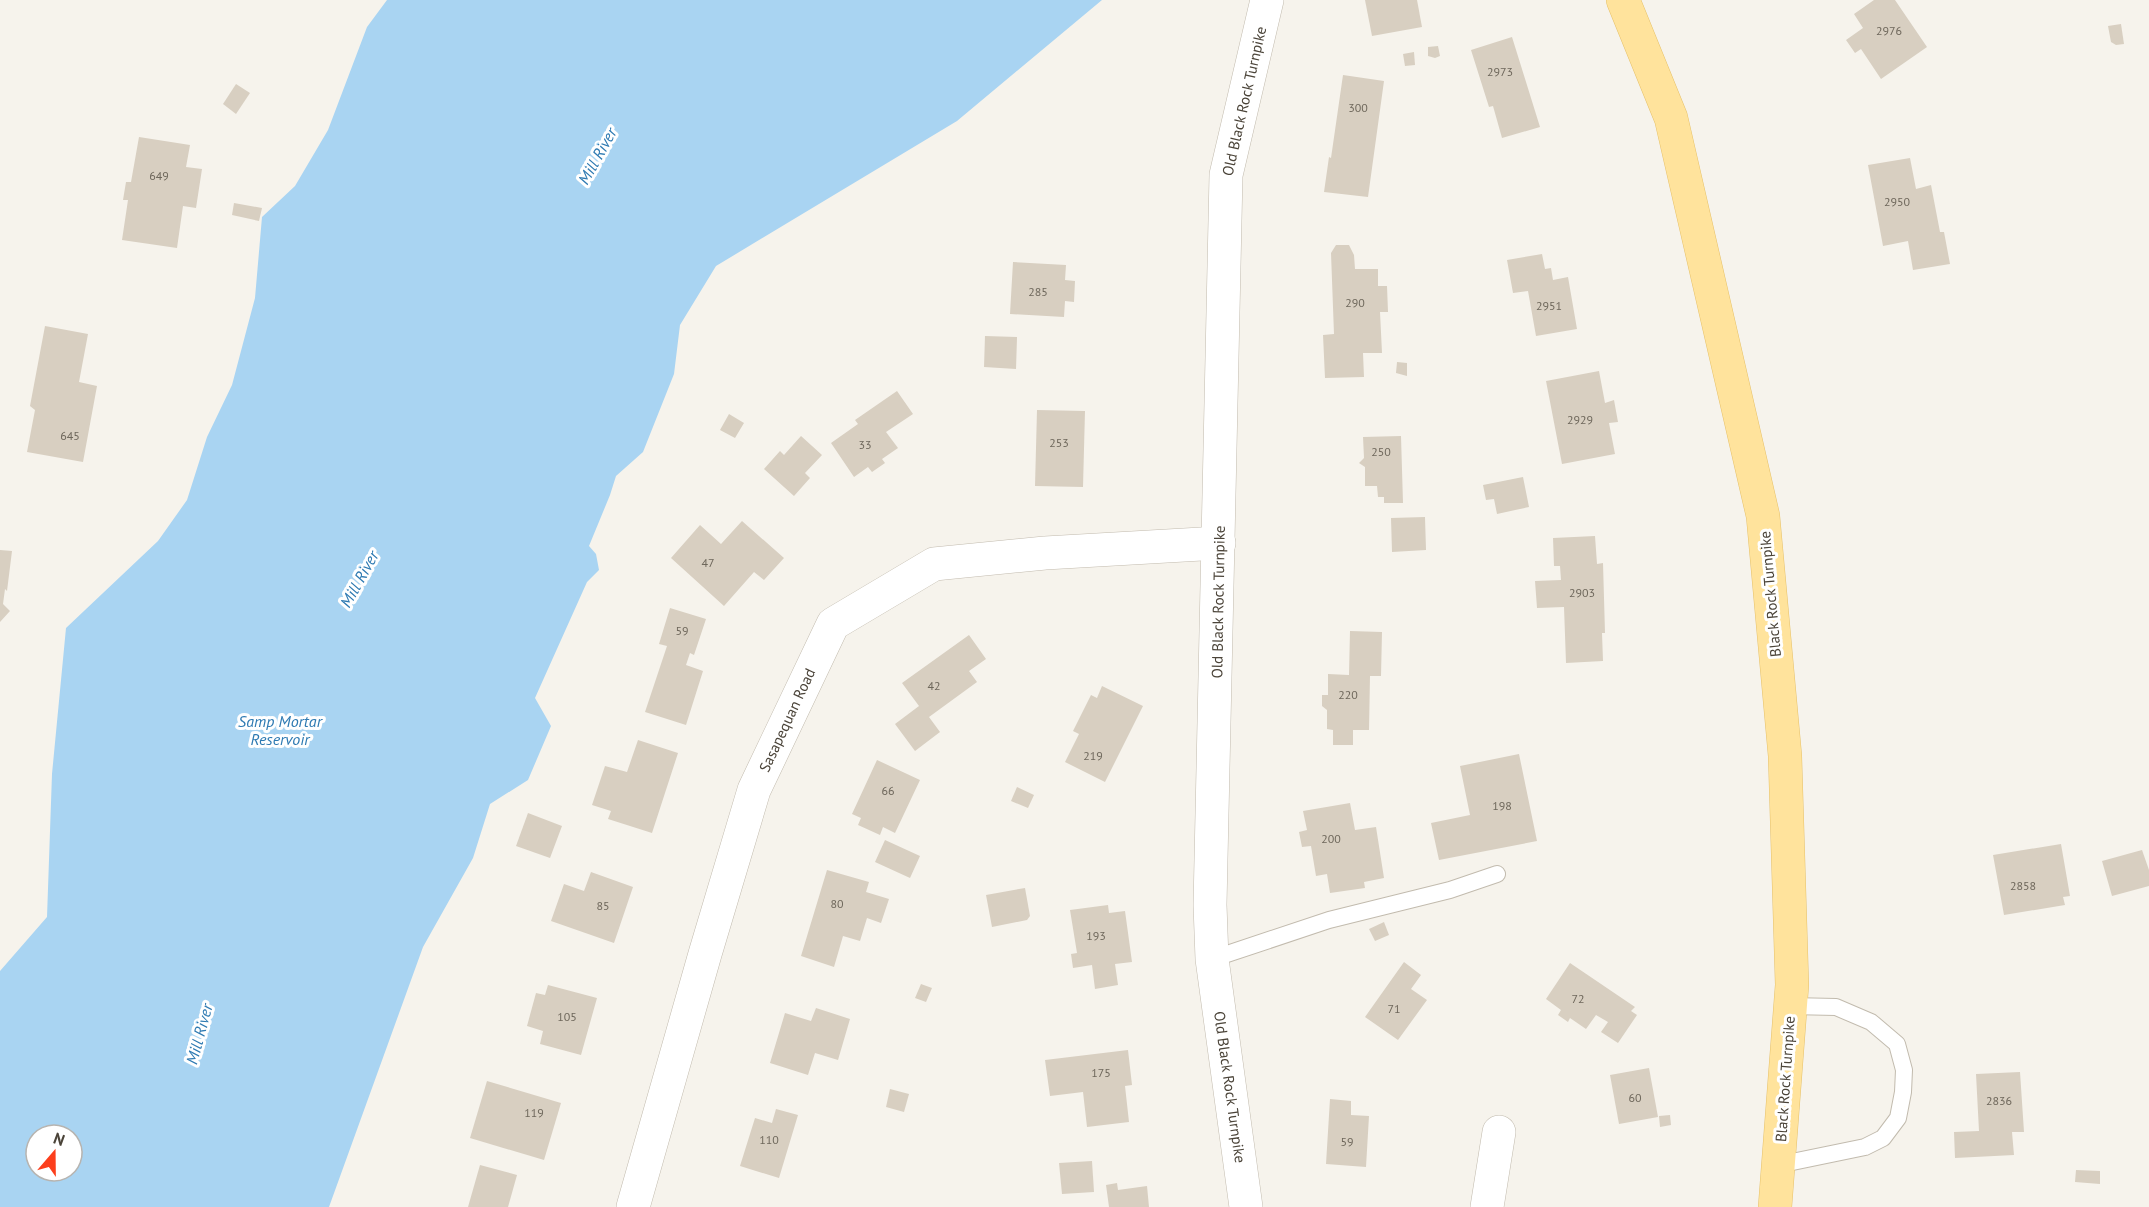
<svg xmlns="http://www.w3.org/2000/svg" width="2149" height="1207" viewBox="0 0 2149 1207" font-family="'PT Sans',sans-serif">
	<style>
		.water { fill: #a9d4f2; fill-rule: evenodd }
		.building { fill: #d8cfc1 }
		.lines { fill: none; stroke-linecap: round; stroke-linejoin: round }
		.service-casing { stroke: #c2bbae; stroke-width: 18 }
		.minor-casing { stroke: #c2bbae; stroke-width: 34 }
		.primary-casing { stroke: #e6c16a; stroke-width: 34 }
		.service { stroke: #fff; stroke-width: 16 }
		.minor { stroke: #fff; stroke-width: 33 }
		.primary { stroke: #ffe39c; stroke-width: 33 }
		.labels { text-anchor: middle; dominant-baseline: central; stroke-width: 6; stroke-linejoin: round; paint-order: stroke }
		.number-label { font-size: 12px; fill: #6e675b }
		.street-label { font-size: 15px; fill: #4b4439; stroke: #fff }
		.water-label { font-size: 16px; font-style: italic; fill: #2e7ab2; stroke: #fff }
	</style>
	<rect width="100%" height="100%" fill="#f6f3ec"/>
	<path class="water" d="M387,0h715l-145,121 -241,145 -36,59 -6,49 -31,78 -27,24 -6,19 -21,51 7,8 3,16 -12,12 -52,116 16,28 -23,54 -38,24 -17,54 -50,89 -94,260h-329v-236l47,-54 5,-143 14,-146 92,-87 29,-41 20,-63 25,-52 23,-87 7,-81 33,-31 33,-56 39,-103zM36,1135h36v36h-36z"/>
	<g class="building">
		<path d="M1365,0h52l5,27 -50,9z"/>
		<path d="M1874,0h21l32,47 -46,32 -20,-30 -6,4 -9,-13 17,-12 -9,-14z"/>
		<path d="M2121,24l3,20 -8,1 -5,-3 -3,-16z"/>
		<path d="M1512,37l28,90 -38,11 -9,-32 -4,1 -18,-57z"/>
		<path d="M1438,46l2,10 -5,2 -7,-2v-9z"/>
		<path d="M1414,52l1,13 -10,1 -2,-12z"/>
		<path d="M1343,75l41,6 -16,116 -44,-5 5,-35 2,1z"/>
		<path d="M236,84l14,9 -14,21 -13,-10z"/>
		<path d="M139,137l51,8 -4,22 16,2 -6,39 -13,-2 -6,42 -55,-8 6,-40h-5l3,-18h5z"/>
		<path d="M1910,158l6,31 15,-4 9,47h4l6,32 -37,6 -5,-29 -25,5 -15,-81z"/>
		<path d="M234,203l28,5 -3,13 -27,-6z"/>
		<path d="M1336,245h13l5,10 1,14h23v17h9l1,26h-8l2,41h-19l1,24 -39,1 -2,-43 11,-1 -3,-81z"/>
		<path d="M1542,254l3,15 6,-1 2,12 15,-3 9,52 -41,7 -8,-45 -15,2 -6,-33z"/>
		<path d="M1013,262l53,3 -1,15 10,1 -1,21 -9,-1 -1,16 -54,-3z"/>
		<path d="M45,326l43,8 -9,48 18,4 -14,76 -56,-10 8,-42 -5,-4z"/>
		<path d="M985,336l32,1 -1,32 -32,-2z"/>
		<path d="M1397,362l10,1v13l-11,-3z"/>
		<path d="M1599,371l6,32 9,-3 4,22 -9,1 6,31 -53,10 -16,-83z"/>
		<path d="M897,391l16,23 -27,18 12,16 -16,11 3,4 -13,9 -4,-5 -14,10 -23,-34 27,-19 -3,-4z"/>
		<path d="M1037,410l48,1 -2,76 -48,-1z"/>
		<path d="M729,414l15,9 -9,15 -15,-8z"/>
		<path d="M801,436l21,19 -17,18 5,5 -16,18 -30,-27 16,-18 4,4z"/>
		<path d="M1401,436l2,67h-19v-6h-6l-1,-11h-12v-19l-6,-4 5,-5 -1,-21z"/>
		<path d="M1523,477l6,30 -32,7 -3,-15 -8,1 -3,-15z"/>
		<path d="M1425,517l1,33 -34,2 -1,-34z"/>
		<path d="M742,521l42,37 -20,22 -10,-8 -30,34 -53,-48 29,-33 21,19z"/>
		<path d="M1595,536l2,28 6,-1 2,70h-3l1,28 -37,2 -2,-56 -27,1 -2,-27 26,-1 -1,-14h-6l-1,-28z"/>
		<path d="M0,550l12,1 -5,40 -2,-2 -2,15 7,7 -10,11z"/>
		<path d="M670,608l36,11 -12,36 -4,-2 -4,12 17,6 -17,54 -41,-13 22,-66 -8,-2z"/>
		<path d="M1350,631l32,1 -1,44h-11l-1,54h-16v15h-20v-15l-6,-1v-19l-5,-4v-11h6v-21l21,1z"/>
		<path d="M969,635l17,24 -17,12 8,11 -48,35 11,15 -25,19 -20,-27 24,-18 -17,-23z"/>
		<path d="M1102,686l41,20 -38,76 -40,-20 14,-28 -6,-3 18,-36 6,3z"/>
		<path d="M638,740l40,13 -26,80 -44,-14 3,-8 -19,-6 13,-39 22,6z"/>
		<path d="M1519,754l18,87 -98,19 -8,-37 39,-8 -10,-49z"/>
		<path d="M877,760l43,20 -25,53 -12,-6 -3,8 -22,-10 3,-7 -9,-4z"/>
		<path d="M1017,787l17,8 -6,13 -17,-7z"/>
		<path d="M1350,803l5,27 21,-3 8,51 -20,4 1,6 -35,5 -3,-19 -11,2 -5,-30 -9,1 -3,-15 8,-2 -4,-19z"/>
		<path d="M528,813l34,13 -12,32 -34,-12z"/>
		<path d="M885,840l35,16 -10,22 -35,-16z"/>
		<path d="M2061,844l9,52 -7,1 2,8 -61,10 -11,-60z"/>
		<path d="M2142,850l7,20v16l-37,10 -10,-35z"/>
		<path d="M827,870l42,12 -3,10 23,7 -8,24 -14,-5 -7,23 -17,-5 -9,31 -33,-11z"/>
		<path d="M591,872l42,15 -19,56 -63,-22 13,-37 20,7z"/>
		<path d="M1025,888l5,28 -3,4 -35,7 -6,-32z"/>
		<path d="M1108,905l1,8 16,-2 7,51 -17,2 3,21 -23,4 -3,-24 -19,3 -2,-14 6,-1 -7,-43z"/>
		<path d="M1384,922l5,13 -14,6 -6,-12z"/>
		<path d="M1404,962l17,13 -10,14 16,11 -29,40 -33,-23z"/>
		<path d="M1570,963l65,44 -4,4 6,4 -19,28 -17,-11 7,-10 -12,-7 -10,14 -16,-11 -2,4 -10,-7 3,-5 -15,-11z"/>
		<path d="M921,984l11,4 -6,14 -11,-4z"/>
		<path d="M548,985l49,13 -16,57 -41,-11 3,-13 -16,-5 9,-33 9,2z"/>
		<path d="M816,1008l34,11 -12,41 -23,-7 -7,22 -38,-12 15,-50 26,8z"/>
		<path d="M1128,1050l4,35 -7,1 4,36 -42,5 -4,-35 -33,4 -5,-36z"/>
		<path d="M1649,1068l9,49 -39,7 -9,-49z"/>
		<path d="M2020,1072l4,60h-12l2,23 -59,3 -1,-26 25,-1 -3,-57z"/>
		<path d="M487,1081l74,22 -17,57 -74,-22z"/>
		<path d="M890,1089l19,5 -5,18 -18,-5z"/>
		<path d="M1330,1099l21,2v14l18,1 -3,51 -40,-3z"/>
		<path d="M776,1109l22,6 -19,63 -39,-12 15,-48 17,5z"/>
		<path d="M1670,1115l1,10 -11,2 -1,-11z"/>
		<path d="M1092,1161l2,31 -32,2 -3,-31z"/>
		<path d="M480,1165l37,10 -9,32h-40z"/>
		<path d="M2076,1170l24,1v13l-25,-2z"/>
		<path d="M1117,1183l1,7 29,-4 2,21h-40l-3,-22z"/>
	</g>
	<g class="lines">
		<defs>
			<g id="service">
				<path d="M1212,959l117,-39 121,-30 47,-16"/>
				<path d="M1778,1165l87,-18 18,-9 15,-20 5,-26 1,-22 -7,-26 -26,-22 -35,-15 -46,-1"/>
			</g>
			<g id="minor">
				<path d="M633,1207l72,-253 49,-164 79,-166 101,-60 111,-11 174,-10"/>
				<path d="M1246,1207l-34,-248 -2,-54 16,-730 41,-175"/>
				<path d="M1487,1207l12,-75"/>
			</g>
			<path id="primary" d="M1623,0l48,118 92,398 22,240 7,229 -17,222"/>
		</defs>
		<use href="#service" class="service-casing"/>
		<use href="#minor" class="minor-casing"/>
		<use href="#primary" class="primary-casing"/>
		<use href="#service" class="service"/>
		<use href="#minor" class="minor"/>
		<use href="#primary" class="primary"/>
	</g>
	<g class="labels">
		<g class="number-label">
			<text x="1889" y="30">2976</text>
			<text x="1500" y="71">2973</text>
			<text x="1358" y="107">300</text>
			<text x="159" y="175">649</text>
			<text x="1897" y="201">2950</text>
			<text x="1038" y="291">285</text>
			<text x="1355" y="302">290</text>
			<text x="1549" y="305">2951</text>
			<text x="1580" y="419">2929</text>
			<text x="70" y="435">645</text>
			<text x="1059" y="442">253</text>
			<text x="865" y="444">33</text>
			<text x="1381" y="451">250</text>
			<text x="708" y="562">47</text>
			<text x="1582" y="592">2903</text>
			<text x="682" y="630">59</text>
			<text x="934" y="685">42</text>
			<text x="1348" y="694">220</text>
			<text x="1093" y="755">219</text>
			<text x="888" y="790">66</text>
			<text x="1502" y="805">198</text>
			<text x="1331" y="838">200</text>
			<text x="2023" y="885">2858</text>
			<text x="837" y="903">80</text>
			<text x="603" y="905">85</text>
			<text x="1096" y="935">193</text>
			<text x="1578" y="998">72</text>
			<text x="1394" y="1008">71</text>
			<text x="567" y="1016">105</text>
			<text x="1101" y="1072">175</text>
			<text x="1635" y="1097">60</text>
			<text x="1999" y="1100">2836</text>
			<text x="534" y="1112">119</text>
			<text x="769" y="1139">110</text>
			<text x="1347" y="1141">59</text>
		</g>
		<g class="street-label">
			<text transform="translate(1244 101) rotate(-77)">Old Black Rock Turnpike</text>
			<text transform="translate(1770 594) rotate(-95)">Black Rock Turnpike</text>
			<text transform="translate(1218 602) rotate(-89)">Old Black Rock Turnpike</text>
			<text transform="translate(787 720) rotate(-65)">Sasapequan Road</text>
			<text transform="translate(1785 1079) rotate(-86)">Black Rock Turnpike</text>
			<text transform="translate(1230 1087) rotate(82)">Old Black Rock Turnpike</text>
		</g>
		<g class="water-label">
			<text transform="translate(597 156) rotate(-61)">Mill River</text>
			<text transform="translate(359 579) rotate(-61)">Mill River</text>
			<text x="280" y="721">Samp Mortar<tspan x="280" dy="18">Reservoir</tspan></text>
			<text transform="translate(199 1034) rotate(-75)">Mill River</text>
		</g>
	</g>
	<g transform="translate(54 1153) rotate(20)"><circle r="28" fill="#ffffff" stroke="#b7b4b0" stroke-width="1.5"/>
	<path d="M0-4.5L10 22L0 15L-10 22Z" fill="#fc3f1d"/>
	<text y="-9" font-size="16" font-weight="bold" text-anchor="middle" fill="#4b4439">N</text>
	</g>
</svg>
